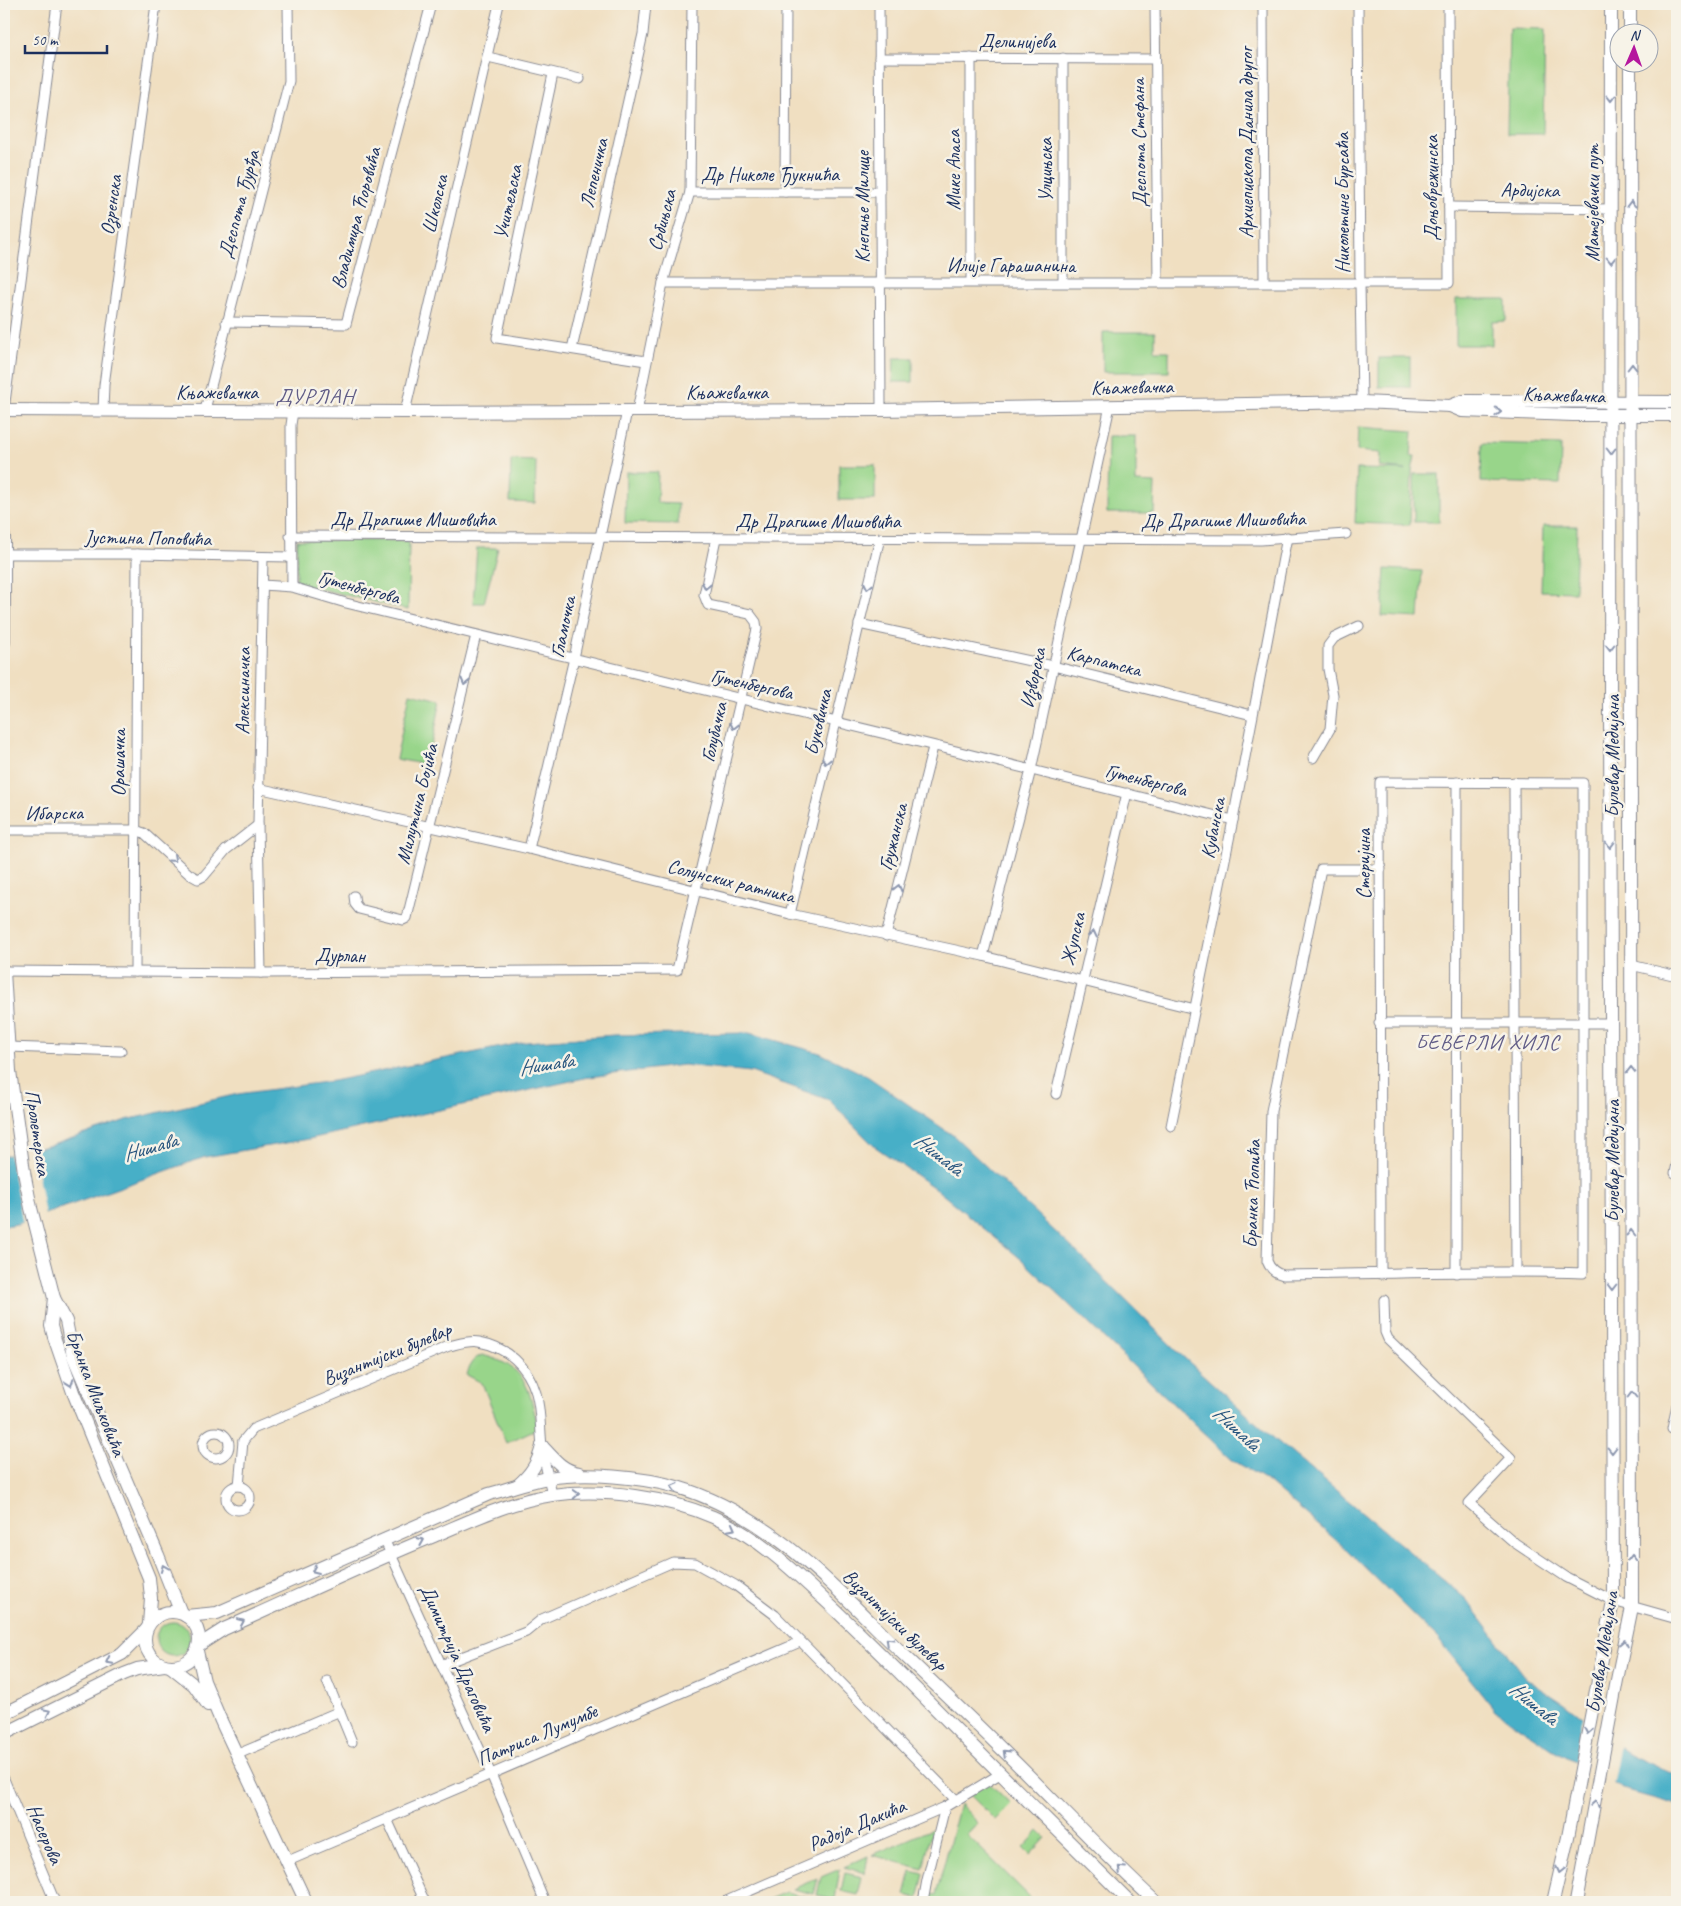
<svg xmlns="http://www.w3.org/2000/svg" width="1681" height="1906" viewBox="0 0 1681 1906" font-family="Caveat,sans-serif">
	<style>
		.green { fill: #98d58a; stroke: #5a8274 }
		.water { fill: #47afc7; stroke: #316f92 }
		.pier { fill: #f0dfc1 }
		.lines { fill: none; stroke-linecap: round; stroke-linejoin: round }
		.street-casing { stroke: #868790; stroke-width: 11 }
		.secondary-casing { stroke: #868790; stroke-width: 14 }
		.street { stroke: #fff; stroke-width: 9 }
		.secondary { stroke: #fff; stroke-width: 12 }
		.oneway { stroke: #8d97ae }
		.labels { text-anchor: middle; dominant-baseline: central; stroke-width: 5; stroke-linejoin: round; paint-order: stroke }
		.street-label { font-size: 20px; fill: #1b2f5e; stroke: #f7f3e8 }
		.neighbourhood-label { font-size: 21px; letter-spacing: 1px; fill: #615d87; stroke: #f7f3e8 }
		.water-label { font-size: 21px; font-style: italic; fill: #28557e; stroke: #f7f3e8 }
		.quarter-label { font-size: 22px; letter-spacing: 1px; fill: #615d87; stroke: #f7f3e8 }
	</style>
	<rect width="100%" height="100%" fill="#f7f3e8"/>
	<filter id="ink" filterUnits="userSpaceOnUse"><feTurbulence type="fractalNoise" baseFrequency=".02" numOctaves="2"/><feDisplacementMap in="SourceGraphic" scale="10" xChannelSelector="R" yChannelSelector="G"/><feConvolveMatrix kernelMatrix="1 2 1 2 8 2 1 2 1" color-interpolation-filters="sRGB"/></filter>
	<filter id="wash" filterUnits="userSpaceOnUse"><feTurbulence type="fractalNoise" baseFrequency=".0096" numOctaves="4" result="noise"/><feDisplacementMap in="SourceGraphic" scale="20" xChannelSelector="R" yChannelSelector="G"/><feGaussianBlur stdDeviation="1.12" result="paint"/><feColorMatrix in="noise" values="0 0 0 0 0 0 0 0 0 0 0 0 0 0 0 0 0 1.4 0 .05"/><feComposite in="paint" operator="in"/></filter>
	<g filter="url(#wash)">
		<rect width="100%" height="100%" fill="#f0dfc1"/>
		<g class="green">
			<path d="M1509,28l36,1 -2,105h-36z"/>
			<path d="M1456,299h50v22l-14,1v23h-36z"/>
			<path d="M1103,332h52v19h14v21h-66z"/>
			<path d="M894,358h19v24h-20z"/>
			<rect x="1379" y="358" width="31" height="29"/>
			<path d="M1358,427l55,4 -2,25h4l-3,15 -2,54 -55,-2 2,-54 49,1 -27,-3 1,-14 -23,-2z"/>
			<path d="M1108,436h28v46l19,1 -1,30h-47z"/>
			<path d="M1482,443l79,2 -1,39 -79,-2z"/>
			<path d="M511,460l25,1 -1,42 -25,-1z"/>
			<rect x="839" y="465" width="36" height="35"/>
			<path d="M626,472h32l-1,31 21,1v20l-53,-1z"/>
			<rect x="1414" y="474" width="25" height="48"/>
			<path d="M1543,526h34l-2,66 -34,-1z"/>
			<path d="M297,540l112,1 -1,69 -112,-27z"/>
			<path d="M477,548h21l-14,55h-11z"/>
			<path d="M1385,569l37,2 -3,47 -37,-2z"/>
			<path d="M410,693l31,7 -13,65 -32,-6z"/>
			<path d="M482,1355c45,11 47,33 56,73l-32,15 -24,-60 -15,-8c3,-11 4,-15 15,-20z"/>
			<circle cx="173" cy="1639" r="17"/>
			<path d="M987,1781l24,23 -16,16 -26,-26z"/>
			<path d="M960,1804l18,19 -11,12 68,67h-110l-1,-10 12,3z"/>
			<path d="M932,1829l-9,40 -51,-14z"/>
			<path d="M1039,1831l7,7 -16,17 -7,-7z"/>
			<path d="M868,1856l-3,17 -21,-6z"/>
			<path d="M840,1869l-5,30 -18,-4 4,-18z"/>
			<path d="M911,1871l13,3 -6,24 -13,-3z"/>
			<path d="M845,1873l17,4 -4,18 -17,-4z"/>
			<path d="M818,1878l-4,16 -21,-5z"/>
			<path d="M786,1892l26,6 -1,4h-49z"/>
		</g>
		<path class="water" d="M749,1033l71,20 47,23 87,60 129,122 96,95 85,77 202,169 60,80 39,25 65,50 47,22v30l-3,-2 -47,-13 -75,-42 -57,-39 -57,-71 -94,-92 -80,-68 -33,-20 -210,-200 -85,-70 -62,-43 -45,-46 -78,-28 -68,-7 -94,12 -280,62 -104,18 -188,67 -13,2v-70l48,-11 74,-25 112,-26 95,-13 193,-39 88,-7z"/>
		<g class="pier">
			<path d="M33,1147l12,69 -22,8 -14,-72z"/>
			<path d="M1583,1715l38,29 -8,42 -39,-22z"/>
		</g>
	</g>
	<g filter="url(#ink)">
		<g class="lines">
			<defs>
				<g id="street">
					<path d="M879,4l2,406"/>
					<path d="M1155,4l3,278"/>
					<path d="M1263,4l1,278"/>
					<path d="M1358,4l2,279 2,119"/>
					<path d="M488,57l92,22"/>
					<path d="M879,58l276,1"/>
					<path d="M553,74l-56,264 149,23"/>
					<path d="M690,192h190"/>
					<path d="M785,192l1,-188"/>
					<path d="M1449,207l162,2"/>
					<path d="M971,282v-224"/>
					<path d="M1063,282v-224"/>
					<path d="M663,283h786l-1,-279"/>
					<path d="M226,322l120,2 85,-320"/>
					<path d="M572,349l71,-315 3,-30"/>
					<path d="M4,410l53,-406"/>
					<path d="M205,410l84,-329 -1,-77"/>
					<path d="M103,411l1,-26 52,-381"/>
					<path d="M637,411l26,-128 27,-91 2,-188"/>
					<path d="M405,412l94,-408"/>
					<path d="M290,536l971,4 85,-6"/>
					<path d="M4,554h133l154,3"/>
					<path d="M263,585l29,2 54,16c296,73 592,142 887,217"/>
					<path d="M292,587l-1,-162 2,-14"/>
					<path d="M859,624l194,42 199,49"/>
					<path d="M1313,758l17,-29 3,-34 -5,-26v-23l6,-8 25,-12"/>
					<path d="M1514,782l2,489"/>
					<path d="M258,788l271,61 261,65 193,42 212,53"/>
					<path d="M4,830h131l9,3 45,41 9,5 6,-3 22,-26 32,-25"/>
					<path d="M529,849l45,-191 53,-247"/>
					<path d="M354,896l1,8 4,5 44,11 4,-2 69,-283"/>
					<path d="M790,914l90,-376"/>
					<path d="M886,936l47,-189"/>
					<path d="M983,956l48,-186 79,-364"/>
					<path d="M1631,965l46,11"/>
					<path d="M4,971l257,2 416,-3 80,-341 -1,-7 -6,-8 -42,-9 -4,-10 12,-57"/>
					<path d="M135,972l2,-418"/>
					<path d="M261,973l-3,-148 5,-268"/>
					<path d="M1379,1023h232"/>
					<path d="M9,1047l112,4"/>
					<path d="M1056,1094l71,-301"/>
					<path d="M1171,1126l62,-306 54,-283"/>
					<path d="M1675,1173l2,-9"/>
					<path d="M1456,1273l1,-491"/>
					<path d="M1381,1274l-1,-492 203,1v490c-100,-3 -200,1 -300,2 -8,-2 -13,-6 -16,-14l4,-150 50,-242h60"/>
					<path d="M1384,1300l1,32 3,7 123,119 -42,45 46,40 51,34 47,24 64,18"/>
					<path d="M1672,1429l5,-24"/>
					<circle cx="216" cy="1445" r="13"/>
					<path d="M243,1441l10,-12 196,-83c9,-2 20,-6 30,-4 28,5 49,24 57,51 5,17 4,36 6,53 2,17 7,33 10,49"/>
					<path d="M239,1486l4,-45"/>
					<circle cx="238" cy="1498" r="12"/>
					<path d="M384,1539l107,235 54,128"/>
					<path d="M441,1665l85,-33 16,-13 131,-57 22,1 40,22 40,30 182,186"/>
					<path d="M327,1681l25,61"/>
					<path d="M238,1754l102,-43"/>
					<path d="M4,1779l51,123"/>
					<path d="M387,1819l38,83"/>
					<path d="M288,1861l512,-219"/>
					<path d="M724,1902l221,-95 55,-33"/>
					<path d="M923,1902l4,-22 18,-73"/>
				</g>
				<g id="secondary">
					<path d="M1630,4v28"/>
					<path d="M1450,406l13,-5 214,1"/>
					<path d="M4,410l401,2 476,-2 481,-8 88,4 12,5 111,4h104"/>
					<path d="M4,537v105"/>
					<path d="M4,971l6,100 14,101 7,36 23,90 12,23 7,35 85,199 23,58"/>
					<path d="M54,1298l-3,28 3,11 19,55 76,186 2,20 -2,26"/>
					<path d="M542,1446c12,13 20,24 37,27"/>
					<path d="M518,1485c13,-11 20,-22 24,-39"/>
					<circle cx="172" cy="1639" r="27"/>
					<path d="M186,1616l31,-3 272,-119c19,-5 40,-13 60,-16 37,-6 93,-1 128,9 93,27 159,102 226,167 41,39 83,79 123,119 43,43 85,88 130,129"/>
					<path d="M199,1645l25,-16c70,-31 139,-64 210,-93 38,-16 77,-35 118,-41 52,-7 114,2 161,22 46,20 82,55 118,89 33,31 65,63 97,95 67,68 135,134 202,201"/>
					<path d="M197,1651l7,30 17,40 85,181"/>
					<path d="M170,1666l24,19 14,20"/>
					<path d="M4,1714l118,-60 24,-24"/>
					<path d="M4,1734l120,-60 13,-5 27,-4"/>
					<path d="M1553,1902l15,-65 45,-236 -3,-894 1,-703"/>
					<path d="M1576,1902l41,-222 15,-73 -2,-1545"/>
				</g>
			</defs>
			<use href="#street" class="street-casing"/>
			<use href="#secondary" class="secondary-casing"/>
			<use href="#street" class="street"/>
			<use href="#secondary" class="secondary"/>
		</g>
		<defs><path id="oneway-chevron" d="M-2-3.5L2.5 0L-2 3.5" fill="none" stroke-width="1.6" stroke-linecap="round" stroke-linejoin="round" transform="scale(1.25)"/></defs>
		<g class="oneway">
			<use href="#oneway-chevron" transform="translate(1611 98) rotate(90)"/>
			<use href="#oneway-chevron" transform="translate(1631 204) rotate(-90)"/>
			<use href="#oneway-chevron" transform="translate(1611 260) rotate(90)"/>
			<use href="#oneway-chevron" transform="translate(1632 367) rotate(-90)"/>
			<use href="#oneway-chevron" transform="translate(1498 412) rotate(2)"/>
			<use href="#oneway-chevron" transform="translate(1611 451) rotate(90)"/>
			<use href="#oneway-chevron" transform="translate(706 586) rotate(102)"/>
			<use href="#oneway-chevron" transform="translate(868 586) rotate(103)"/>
			<use href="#oneway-chevron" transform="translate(1610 647) rotate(90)"/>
			<use href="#oneway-chevron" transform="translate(465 682) rotate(104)"/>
			<use href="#oneway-chevron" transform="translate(734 726) rotate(103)"/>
			<use href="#oneway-chevron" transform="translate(826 761) rotate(103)"/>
			<use href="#oneway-chevron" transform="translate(1610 845) rotate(90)"/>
			<use href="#oneway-chevron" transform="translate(173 859) rotate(42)"/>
			<use href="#oneway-chevron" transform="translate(898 888) rotate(-76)"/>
			<use href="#oneway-chevron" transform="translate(1093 934) rotate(-77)"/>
			<use href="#oneway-chevron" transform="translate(1631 1070) rotate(-90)"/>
			<use href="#oneway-chevron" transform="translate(1631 1233) rotate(-90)"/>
			<use href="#oneway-chevron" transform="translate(1612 1287) rotate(90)"/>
			<use href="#oneway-chevron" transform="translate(70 1383) rotate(71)"/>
			<use href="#oneway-chevron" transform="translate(1632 1395) rotate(-90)"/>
			<use href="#oneway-chevron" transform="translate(1612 1450) rotate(90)"/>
			<use href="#oneway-chevron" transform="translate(674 1487) rotate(-165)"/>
			<use href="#oneway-chevron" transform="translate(576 1494) rotate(-3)"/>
			<use href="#oneway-chevron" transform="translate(732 1528) rotate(28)"/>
			<use href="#oneway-chevron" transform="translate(421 1541) rotate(-23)"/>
			<use href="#oneway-chevron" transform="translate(1632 1558) rotate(-90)"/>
			<use href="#oneway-chevron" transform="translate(164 1568) rotate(-113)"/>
			<use href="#oneway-chevron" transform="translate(315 1570) rotate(157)"/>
			<use href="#oneway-chevron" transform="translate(241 1622) rotate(-24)"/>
			<use href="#oneway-chevron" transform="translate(889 1641) rotate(-136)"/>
			<use href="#oneway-chevron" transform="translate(1624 1643) rotate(-78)"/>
			<use href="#oneway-chevron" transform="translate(109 1661) rotate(153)"/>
			<use href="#oneway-chevron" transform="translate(47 1712) rotate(-26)"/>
			<use href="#oneway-chevron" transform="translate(1588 1731) rotate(101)"/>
			<use href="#oneway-chevron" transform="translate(1006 1753) rotate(-136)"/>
			<use href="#oneway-chevron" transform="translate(1595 1804) rotate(-80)"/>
			<use href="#oneway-chevron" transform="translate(1121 1869) rotate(-136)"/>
			<use href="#oneway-chevron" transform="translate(1560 1870) rotate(103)"/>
		</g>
	</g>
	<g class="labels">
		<g class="street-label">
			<text x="1017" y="41">Делинијева</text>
			<text transform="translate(1139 143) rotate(-91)">Деспота Стефана</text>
			<text transform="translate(1246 143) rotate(-90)">Архиепископа Данила другог</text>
			<text transform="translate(953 170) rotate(-90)">Мике Аласа</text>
			<text transform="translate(1045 170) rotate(-90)">Улцињска</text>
			<text transform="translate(594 173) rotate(-77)">Лепеничка</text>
			<text x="770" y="174">Др Николе Ђукнића</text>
			<text transform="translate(1431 188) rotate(-90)">Доњоврежинска</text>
			<text transform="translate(1530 190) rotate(1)">Ардијска</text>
			<text transform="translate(508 202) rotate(-78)">Учитељска</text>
			<text transform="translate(1342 203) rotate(-90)">Николетине Бурсаћа</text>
			<text transform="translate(1592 203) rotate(-90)">Матејевачки пут</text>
			<text transform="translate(239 204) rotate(-75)">Деспота Ђурђа</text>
			<text transform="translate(435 204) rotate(-77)">Школска</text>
			<text transform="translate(111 205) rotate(-82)">Озренска</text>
			<text transform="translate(862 207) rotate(-90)">Кнегиње Милице</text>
			<text transform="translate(356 218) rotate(-75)">Владимира Ћоровића</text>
			<text transform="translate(662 220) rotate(-75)">Србињска</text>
			<text x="1011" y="265">Илије Гарашанина</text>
			<text transform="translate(1132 387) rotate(-1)">Књажевачка</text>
			<text x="217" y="392">Књажевачка</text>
			<text x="727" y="392">Књажевачка</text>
			<text transform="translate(1564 395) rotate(2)">Књажевачка</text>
			<text x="413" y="519">Др Драгише Мишовића</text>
			<text transform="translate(1223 520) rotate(-1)">Др Драгише Мишовића</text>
			<text x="818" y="521">Др Драгише Мишовића</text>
			<text transform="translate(148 538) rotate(1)">Јустина Поповића</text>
			<text transform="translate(359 587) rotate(15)">Гутенбергова</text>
			<text transform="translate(563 627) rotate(-78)">Гламочка</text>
			<text transform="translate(1104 661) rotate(14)">Карпатска</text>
			<text transform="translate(1033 678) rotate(-78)">Изворска</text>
			<text transform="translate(752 684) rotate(13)">Гутенбергова</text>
			<text transform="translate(243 691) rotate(-89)">Алексиначка</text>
			<text transform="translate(818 722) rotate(-77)">Буковичка</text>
			<text transform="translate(714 732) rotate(-77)">Голубачка</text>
			<text transform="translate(1612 756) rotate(-90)">Булевар Медијана</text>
			<text transform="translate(118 763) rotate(-90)">Орашачка</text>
			<text transform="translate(1146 780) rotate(14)">Гутенбергова</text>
			<text transform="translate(417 804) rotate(-76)">Милутина Бојића</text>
			<text transform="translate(54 813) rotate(-1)">Ибарска</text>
			<text transform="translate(1213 828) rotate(-79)">Кубанска</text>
			<text transform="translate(893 837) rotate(-76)">Гружанска</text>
			<text transform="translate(1363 864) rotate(-90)">Стеријина</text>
			<text transform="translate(731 881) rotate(14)">Солунских ратника</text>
			<text transform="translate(1073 939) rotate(-77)">Жупска</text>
			<text x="340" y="955">Дурлан</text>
			<text transform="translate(38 1133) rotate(82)">Пролетерска</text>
			<text transform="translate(1612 1161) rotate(-90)">Булевар Медијана</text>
			<text transform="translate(1252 1194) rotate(-88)">Бранка Ћопића</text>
			<text transform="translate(387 1354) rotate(-22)">Византијски булевар</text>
			<text transform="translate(96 1393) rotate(69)">Бранка Миљковића</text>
			<text transform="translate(895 1620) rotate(44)">Византијски булевар</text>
			<text transform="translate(1602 1652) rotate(-81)">Булевар Медијана</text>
			<text transform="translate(458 1658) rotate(66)">Димитрија Драговића</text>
			<text transform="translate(537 1735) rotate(-23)">Патриса Лумумбе</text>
			<text transform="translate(857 1825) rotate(-23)">Радоја Дакића</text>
			<text transform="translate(45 1834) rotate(67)">Насерова</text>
		</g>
		<g class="neighbourhood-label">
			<text x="1488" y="1042">БЕВЕРЛИ ХИЛС</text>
		</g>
		<g class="water-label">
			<text transform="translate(546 1064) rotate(-9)">Нишава</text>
			<text transform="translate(150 1147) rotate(-16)">Нишава</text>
			<text transform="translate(939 1154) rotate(38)">Нишава</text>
			<text transform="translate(1237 1428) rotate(43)">Нишава</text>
			<text transform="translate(1534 1703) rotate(39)">Нишава</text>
		</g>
		<g class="quarter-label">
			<text x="315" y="396">ДУРЛАН</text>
		</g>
	</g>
	<rect width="1681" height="1906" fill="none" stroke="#f7f3e8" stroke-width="20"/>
	<g transform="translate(1634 48) rotate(2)"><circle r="24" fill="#f7f3e8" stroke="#9fa5b1"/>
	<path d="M0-4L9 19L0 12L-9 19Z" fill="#b5179e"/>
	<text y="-8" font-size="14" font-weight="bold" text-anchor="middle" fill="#1b2f5e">N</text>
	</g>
	<path d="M25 45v8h82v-8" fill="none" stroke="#1b2f5e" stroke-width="2.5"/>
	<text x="32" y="45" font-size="15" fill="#1b2f5e" stroke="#f7f3e8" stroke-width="4" paint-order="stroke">50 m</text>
</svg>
